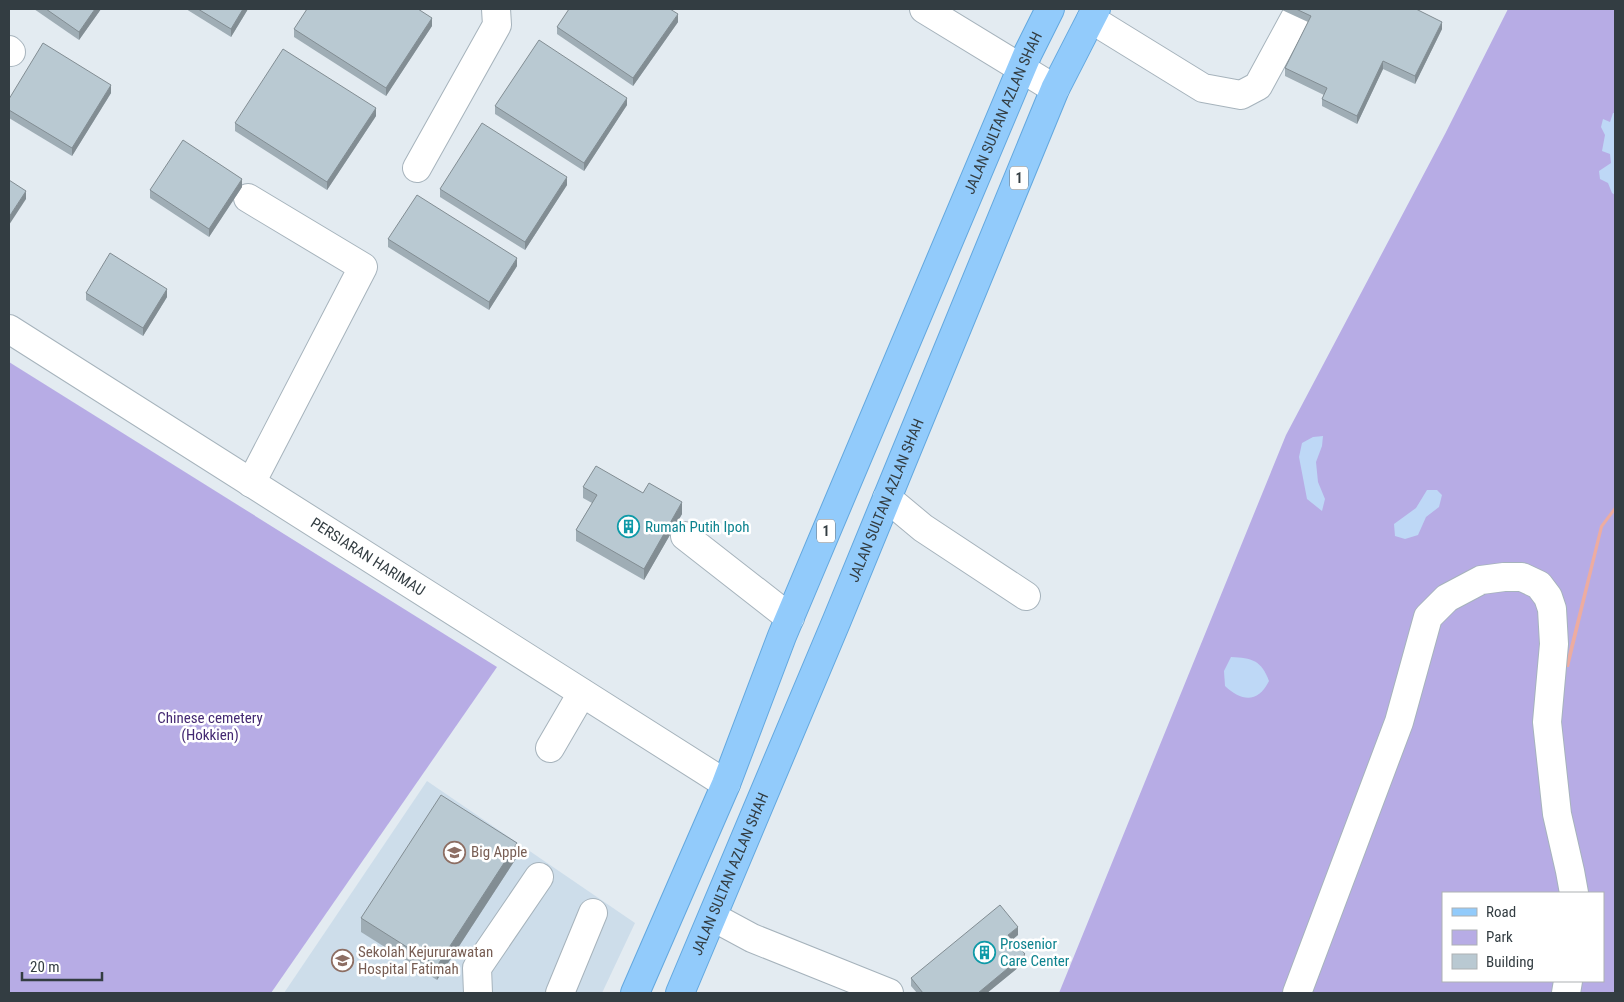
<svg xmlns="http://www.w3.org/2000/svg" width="1624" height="1002" viewBox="0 0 1624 1002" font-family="'Roboto Condensed',sans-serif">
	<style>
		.education { fill: #cdddea }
		.green { fill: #b7ace5; fill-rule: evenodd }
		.sand { fill: #bed8f6 }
		.water { fill: #edaca0 }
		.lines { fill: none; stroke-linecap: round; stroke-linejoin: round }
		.minor-casing { stroke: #a6b3bc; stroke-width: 30 }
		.major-casing { stroke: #63a8df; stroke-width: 30 }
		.minor { stroke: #fff; stroke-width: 28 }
		.major { stroke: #92cbfb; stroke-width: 28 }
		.wall { fill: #9fadb5 }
		.shaded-wall { fill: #828d93 }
		.building { fill: #b9c9d2; stroke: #828d93 }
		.labels { text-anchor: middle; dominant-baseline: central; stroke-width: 5; stroke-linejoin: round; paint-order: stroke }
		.shield { fill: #fff; stroke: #70777b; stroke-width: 1 }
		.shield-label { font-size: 14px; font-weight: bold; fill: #333d42 }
		.street-label { font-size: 15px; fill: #333d42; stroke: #fff }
		.culture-label { font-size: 15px; fill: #0d838f; stroke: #fff; text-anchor: start }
		.park-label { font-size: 15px; fill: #442972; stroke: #fff }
		.education-label { font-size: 15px; fill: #785e54; stroke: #fff; text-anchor: start }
	</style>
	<rect width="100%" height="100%" fill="#e3ebf1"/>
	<path class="education" d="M427,781l208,142 -33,70h-318z"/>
	<g class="green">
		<path d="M1508,9h107v984h-556l227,-558 159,-301zM1443,893h160v88h-160z"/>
		<path d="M9,362l488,305 -226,326h-262z"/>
	</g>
	<g class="sand">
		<path d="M1613,113h2v82l-3,-2 -4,-10 -8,-4 -1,-8 12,-8 -1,-9 -8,-3 3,-16 -4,-8 2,-8 7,3z"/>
		<path d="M1323,436l-1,10 -6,16 2,20 7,17 -3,12 -15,-12 -8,-42 3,-14 11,-6z"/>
		<path d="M1427,490h10l5,5 -3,12 -13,10 -8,18 -13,4 -10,-3 -1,-12 22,-16z"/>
		<path d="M1231,657c21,1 30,3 38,24 -11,22 -27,21 -44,5l-1,-15z"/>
	</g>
	<path class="water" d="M1615,506v5l-12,16 -34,140h-4l35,-141z"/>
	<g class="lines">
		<defs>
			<g id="minor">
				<path d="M924,9l131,80"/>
				<path d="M1091,19l112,69 38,7 17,-9 38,-70"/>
				<path d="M9,50l2,2"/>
				<path d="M417,168l80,-143 -1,-16"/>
				<path d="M248,198l115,69 -112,216"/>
				<path id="s1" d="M9,329l717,455"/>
				<path d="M887,498l36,30 103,68"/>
				<path d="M685,536l105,82"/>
				<path d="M550,748l32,-55"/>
				<path d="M713,917l39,21 137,55"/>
				<path d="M478,993l-1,-25 62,-91"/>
				<path d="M560,993l33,-80"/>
				<path d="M1297,993l102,-271 29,-105 19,-19 34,-18 23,-3h18l17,8 9,12 4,12 2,35 -7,78 10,92 13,57 4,22"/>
				<path d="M1566,993l2,-12"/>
			</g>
			<g id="major">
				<path id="s2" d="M635,993l91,-209 56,-148 246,-583 22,-44"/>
				<path id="s3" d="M680,993l157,-373 218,-531 41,-80"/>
			</g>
		</defs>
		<use href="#minor" class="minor-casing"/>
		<use href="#major" class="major-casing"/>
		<use href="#minor" class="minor"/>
		<use href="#major" class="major"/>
	</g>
	<g class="wall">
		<path d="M34,9h67l-22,31z"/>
		<path d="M186,9h62l-17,28z"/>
		<path d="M1282,9h134l26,20 -27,55 -32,-15 -26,55 -35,-18v-7l2,-4 -39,-19v-8l23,-46 -26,-12z"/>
		<path d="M678,22l-45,64 -76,-52v-7z"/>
		<path d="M432,26l-46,70 -92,-59v-8z"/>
		<path d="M111,93l-39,63 -63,-38v-19z"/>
		<path d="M627,105l-43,66 -89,-57v-8z"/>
		<path d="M376,116l-49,74 -92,-59v-8z"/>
		<path d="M567,185l-42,65 -85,-53v-8z"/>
		<path d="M242,187l-33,50 -59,-39v-8z"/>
		<path d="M388,239l129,27 -28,44 -101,-63z"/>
		<path d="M86,293l81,4 -24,39 -57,-36z"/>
		<path d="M583,487l60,6 39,21 -38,66 -68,-39v-11l16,-27 -9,-5z"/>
		<path d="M517,857l-80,123 -76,-48v-14z"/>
		<path d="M1018,935l-6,5 13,22 -38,31h-70l-6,-7v-8z"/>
	</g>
	<g class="shaded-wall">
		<path d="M95,9h6l-22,31v-8z"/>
		<path d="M243,9h5l-17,28v-8z"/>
		<path d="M678,14v8l-45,64v-8z"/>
		<path d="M432,18v8l-46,70v-8z"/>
		<path d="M1442,22v7l-27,55v-8z"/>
		<path d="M1383,61v8l-26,55v-8z"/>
		<path d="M111,85v8l-39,63v-8z"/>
		<path d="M627,98v7l-43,66v-8z"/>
		<path d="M376,108v8l-49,74v-8z"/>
		<path d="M567,177v8l-42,65v-8z"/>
		<path d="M242,179v8l-33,50v-8z"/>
		<path d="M26,191v8l-17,26v-8z"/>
		<path d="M517,258v8l-28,44v-8z"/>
		<path d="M167,289v8l-24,39v-8z"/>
		<path d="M682,502v12l-38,66v-11z"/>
		<path d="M517,843v14l-80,123v-14z"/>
		<path d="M1018,927v8l-10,8v-8z"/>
		<path d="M1025,954v8l-38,31h-9z"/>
	</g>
	<g class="building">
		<path d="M46,9h49l-16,23z"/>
		<path d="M198,9h45l-12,20z"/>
		<path d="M307,9h111l14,9 -46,70 -92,-59z"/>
		<path d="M569,9h101l8,5 -45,64 -76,-51z"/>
		<path d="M1296,9h120l26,13 -27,54 -32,-15 -26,55 -35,-17 5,-11 -42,-20 26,-52z"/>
		<path d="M539,40l88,58 -43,65 -89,-57z"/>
		<path d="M43,43l68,42 -39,63 -63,-38v-11z"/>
		<path d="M283,49l93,59 -49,74 -92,-59z"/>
		<path d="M482,123l85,54 -42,65 -85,-53z"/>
		<path d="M183,140l59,39 -33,50 -59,-39z"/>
		<path d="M9,180l17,11 -17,26z"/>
		<path d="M417,195l100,63 -28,44 -101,-63z"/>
		<path d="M110,253l57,36 -24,39 -57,-35z"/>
		<path d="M596,466l47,27 6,-10 33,19 -38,67 -68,-39 21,-35 -14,-8z"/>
		<path d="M441,795l76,48 -80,123 -76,-48z"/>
		<path d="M1000,905l18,22 -10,8 17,19 -47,39h-55l-12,-15z"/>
	</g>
	<defs>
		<symbol id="building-ring" viewBox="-11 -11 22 22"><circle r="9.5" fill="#fff" stroke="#0f9aa8" stroke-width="1.5"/><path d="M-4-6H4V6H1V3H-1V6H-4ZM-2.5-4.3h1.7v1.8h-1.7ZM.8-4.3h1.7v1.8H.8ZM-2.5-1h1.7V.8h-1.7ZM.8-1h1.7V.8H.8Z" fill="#0f9aa8"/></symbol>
		<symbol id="school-ring" viewBox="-11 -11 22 22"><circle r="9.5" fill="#fff" stroke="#8d6e63" stroke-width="1.5"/><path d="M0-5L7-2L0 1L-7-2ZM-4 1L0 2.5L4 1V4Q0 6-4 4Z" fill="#8d6e63"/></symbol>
		<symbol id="university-ring" viewBox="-11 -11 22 22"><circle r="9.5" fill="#fff" stroke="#8d6e63" stroke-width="1.5"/><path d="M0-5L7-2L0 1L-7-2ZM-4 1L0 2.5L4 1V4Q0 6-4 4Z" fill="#8d6e63"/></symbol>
	</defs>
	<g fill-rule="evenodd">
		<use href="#building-ring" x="616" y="514" width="25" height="25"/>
		<use href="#school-ring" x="442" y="840" width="25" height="25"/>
		<use href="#building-ring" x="972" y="940" width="25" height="25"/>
		<use href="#university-ring" x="330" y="948" width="25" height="25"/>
	</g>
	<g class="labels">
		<g class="shield">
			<rect x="1010" y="166.5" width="18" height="23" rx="4"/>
			<rect x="817" y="519.5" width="18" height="23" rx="4"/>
		</g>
		<g class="shield-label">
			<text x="1019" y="178">1</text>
			<text x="826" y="531">1</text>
		</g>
		<g class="street-label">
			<text stroke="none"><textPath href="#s2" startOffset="954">JALAN SULTAN AZLAN SHAH</textPath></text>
			<text stroke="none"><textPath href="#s3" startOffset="534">JALAN SULTAN AZLAN SHAH</textPath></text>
			<text stroke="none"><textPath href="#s1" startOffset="425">PERSIARAN HARIMAU</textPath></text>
			<text stroke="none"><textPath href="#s3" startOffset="129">JALAN SULTAN AZLAN SHAH</textPath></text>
		</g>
		<g class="culture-label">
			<text x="645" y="527">Rumah Putih Ipoh</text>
			<text x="1000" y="944">Prosenior<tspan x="1000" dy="17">Care Center</tspan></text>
		</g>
		<g class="park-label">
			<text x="210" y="718">Chinese cemetery<tspan x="210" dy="17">(Hokkien)</tspan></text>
		</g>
		<g class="education-label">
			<text x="471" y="852">Big Apple</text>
			<text x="358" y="952">Sekolah Kejururawatan<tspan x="358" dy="17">Hospital Fatimah</tspan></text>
		</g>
	</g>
	<rect width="1624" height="1002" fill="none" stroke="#333d42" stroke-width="20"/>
	<rect x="1442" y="892" width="162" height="90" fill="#ffffff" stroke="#adb1b3"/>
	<rect x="1452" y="908" width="25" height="8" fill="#92cbfb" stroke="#adb1b3"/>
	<text x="1486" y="917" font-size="15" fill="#333d42">Road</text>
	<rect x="1452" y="930" width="25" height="15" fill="#b7ace5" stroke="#adb1b3"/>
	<text x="1486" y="942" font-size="15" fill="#333d42">Park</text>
	<rect x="1452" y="954" width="25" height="15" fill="#b9c9d2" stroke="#adb1b3"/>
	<text x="1486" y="967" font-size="15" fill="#333d42">Building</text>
	<path d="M22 972v8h80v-8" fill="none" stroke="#333d42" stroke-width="2.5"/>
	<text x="30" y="972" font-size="15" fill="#333d42" stroke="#ffffff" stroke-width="4" paint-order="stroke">20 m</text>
</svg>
